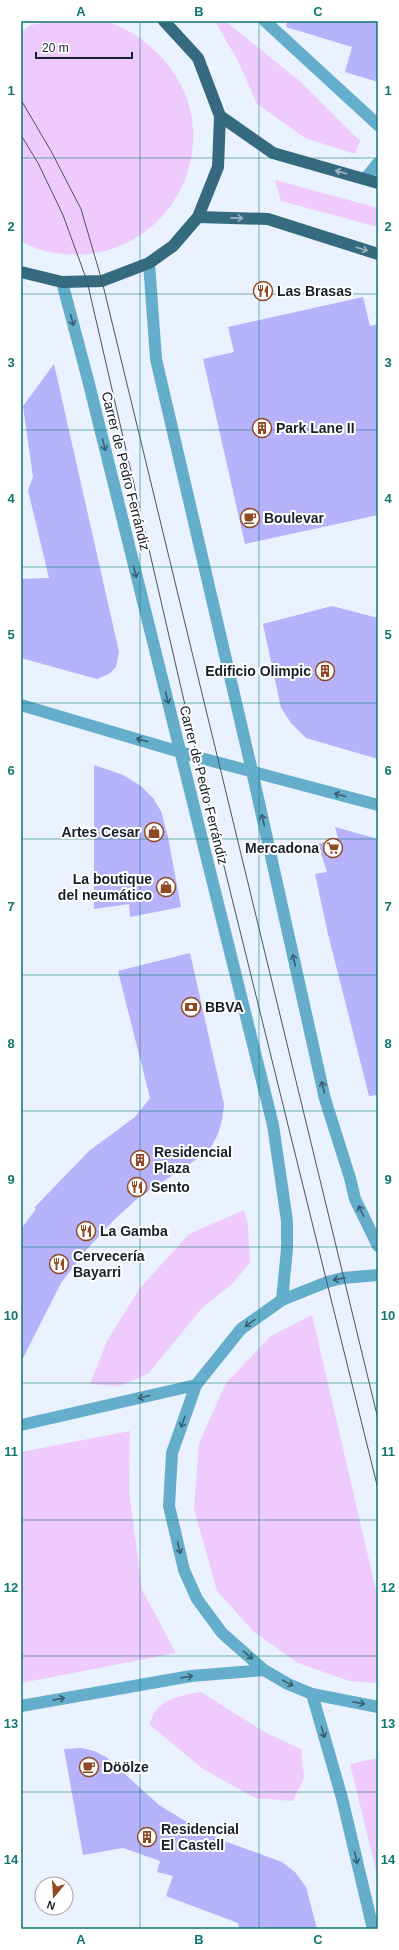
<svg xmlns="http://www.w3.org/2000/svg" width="399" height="1950" viewBox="0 0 399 1950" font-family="Helvetica,sans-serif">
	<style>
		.green { fill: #eecbfc }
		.building { fill: #b6b2fb }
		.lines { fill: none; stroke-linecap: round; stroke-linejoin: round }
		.minor { stroke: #64aecc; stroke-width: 12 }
		.major { stroke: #366a7f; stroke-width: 12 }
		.tram { stroke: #4b535e; stroke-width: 1 }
		.oneway { stroke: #9ab4bf }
		.oneway2 { stroke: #3a5f73 }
		.grid { fill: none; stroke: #0f766e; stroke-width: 1; stroke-opacity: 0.55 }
		.labels { text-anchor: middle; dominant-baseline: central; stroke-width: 4; stroke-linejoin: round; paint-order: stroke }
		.poi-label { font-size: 14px; font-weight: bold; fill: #181f2a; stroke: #fff; text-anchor: start }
		.street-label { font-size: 14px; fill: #181f2a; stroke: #fff }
		.neatline { fill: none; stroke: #0f766e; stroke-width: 1.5 }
		.grid-label { font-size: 13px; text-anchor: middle; font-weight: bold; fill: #0f766e }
	</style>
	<rect width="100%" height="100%" fill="#e9f2fe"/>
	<g class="green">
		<path d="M53,21c19,0 39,-2 57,2 18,5 38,20 50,33 69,70 24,187 -72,198 -23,2 -47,-1 -67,-13v-209l10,-7z"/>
		<path d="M215,21h10l77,62 58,58 -5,13 -50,-16 -48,-34 -19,-43z"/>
		<path d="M275,180l103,28v19l-97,-26z"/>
		<path d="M244,1210l4,15 2,37 -16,20 -32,26 -54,66 -29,12 -29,-2 17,-43 33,-53 49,-54z"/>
		<path d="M312,1315l66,284v84l-29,-2 -51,-18 -44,-31 -37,-41 -23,-82 5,-66 27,-60 45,-47z"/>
		<path d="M130,1431l-1,60 13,99 34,63 -155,30v-231z"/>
		<path d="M201,1692l65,41 35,16 3,29 -11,23 -38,-3 -52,-29 -53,-44c4,-26 30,-29 51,-33z"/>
		<path d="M378,1758v121l-28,-115z"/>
	</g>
	<g class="building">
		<path d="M287,21h91v61l-33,-10 7,-25 -66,-20z"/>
		<path d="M363,297l7,29 8,-2v191l-133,29 -42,-185 31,-7 -6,-25z"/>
		<path d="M54,364l65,288 -3,15 -7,7 -12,5 -76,-21v-79l28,-1 -21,-88 5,-13 -10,-71z"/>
		<path d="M332,606l46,12v141l-72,-21 -15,-15 -10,-15 -18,-84z"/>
		<path d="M94,765l29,10 18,11 12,12 8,13 7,26 13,70 -51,10 -1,-13 -35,5z"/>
		<path d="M335,827l43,12v256l-9,1 -41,-162 -13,-60 12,-2 -9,-28 20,-6z"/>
		<path d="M190,953l34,151 -2,16 -4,14 -9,17 -71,47 -24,22 -26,28 -27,35 -40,79v-133l15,-20 -2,-1 55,-57 46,-34 15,-19 -32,-127z"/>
		<path d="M82,1748l12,3 12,6 53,48 31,19 34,17 58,21 13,10 11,15 11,42h-78l-1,-6 -72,-27 7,-20 -16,-4 3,-11 -37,-13 -40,7 -19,-106z"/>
	</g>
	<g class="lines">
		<g class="minor">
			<path d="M265,21l113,104"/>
			<path d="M365,179l13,-16"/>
			<path d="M149,263l7,96 96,412 73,328 25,79 5,21 23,47"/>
			<path d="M62,282l25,94 186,749 14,96v28l-5,51"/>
			<path d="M21,705l176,52 181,48"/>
			<path d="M378,1275l-35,3 -16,4 -45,18 -41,29 -45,56 -24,68 -3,53 15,64 13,29 25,34 42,37 24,14 24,10 66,13"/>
			<path d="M21,1425l175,-40"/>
			<path d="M312,1694l30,104 31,131"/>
			<path d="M21,1706l170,-30 73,-6"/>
		</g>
		<g class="major">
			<path d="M220,116l53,37 105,30"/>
			<path d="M198,217l70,2 110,35"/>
			<path d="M21,272l41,10 40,-1 47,-18 24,-17 25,-29 20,-50 2,-51 -22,-58 -34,-37"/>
		</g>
		<g class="tram">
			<path d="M21,100l30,51 30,58 21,72 276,1138"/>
			<path d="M21,135l17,28 25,52 24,66 110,476 181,732"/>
		</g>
	</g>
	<defs><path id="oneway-shaft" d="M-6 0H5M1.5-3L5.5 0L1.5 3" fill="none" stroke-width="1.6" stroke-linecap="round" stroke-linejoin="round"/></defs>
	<g class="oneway">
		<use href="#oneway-shaft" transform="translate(341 172) rotate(-164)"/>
		<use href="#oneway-shaft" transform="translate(237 218) rotate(1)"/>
		<use href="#oneway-shaft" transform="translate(362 249) rotate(18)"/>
	</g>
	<g class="oneway2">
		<use href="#oneway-shaft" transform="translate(72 320) rotate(75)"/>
		<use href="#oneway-shaft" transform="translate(104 445) rotate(76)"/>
		<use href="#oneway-shaft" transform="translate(135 572) rotate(76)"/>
		<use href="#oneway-shaft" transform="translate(167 698) rotate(76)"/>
		<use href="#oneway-shaft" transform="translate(142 740) rotate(-164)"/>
		<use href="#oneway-shaft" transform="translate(340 795) rotate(-165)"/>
		<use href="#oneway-shaft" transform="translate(263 820) rotate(-103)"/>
		<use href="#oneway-shaft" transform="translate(294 960) rotate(-103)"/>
		<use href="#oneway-shaft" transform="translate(323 1087) rotate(-103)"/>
		<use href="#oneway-shaft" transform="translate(361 1211) rotate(-116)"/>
		<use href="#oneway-shaft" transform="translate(339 1279) rotate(168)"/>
		<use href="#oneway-shaft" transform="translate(250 1323) rotate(145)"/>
		<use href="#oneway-shaft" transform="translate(144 1397) rotate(166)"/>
		<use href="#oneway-shaft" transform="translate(183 1422) rotate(109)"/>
		<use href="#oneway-shaft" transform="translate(179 1548) rotate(77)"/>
		<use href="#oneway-shaft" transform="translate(248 1655) rotate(41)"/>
		<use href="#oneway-shaft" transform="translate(187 1677) rotate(-8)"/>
		<use href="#oneway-shaft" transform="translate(288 1683) rotate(28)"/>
		<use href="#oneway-shaft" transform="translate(59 1699) rotate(-11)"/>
		<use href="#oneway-shaft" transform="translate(359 1703) rotate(11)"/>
		<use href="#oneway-shaft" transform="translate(323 1732) rotate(74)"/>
		<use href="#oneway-shaft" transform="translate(356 1858) rotate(77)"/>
	</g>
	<path class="grid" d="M140,21v1908M259,21v1908M21,158h357M21,294h357M21,430h357M21,567h357M21,703h357M21,839h357M21,975h357M21,1111h357M21,1247h357M21,1383h357M21,1520h357M21,1656h357M21,1792h357"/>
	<defs>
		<symbol id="restaurant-ring" viewBox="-11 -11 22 22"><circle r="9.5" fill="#fff" stroke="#8f4923" stroke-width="1.5"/><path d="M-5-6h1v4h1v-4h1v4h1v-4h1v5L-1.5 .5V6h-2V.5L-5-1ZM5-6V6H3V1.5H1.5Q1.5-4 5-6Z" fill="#8f4923"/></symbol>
		<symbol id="building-ring" viewBox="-11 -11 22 22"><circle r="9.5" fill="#fff" stroke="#8f4923" stroke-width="1.5"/><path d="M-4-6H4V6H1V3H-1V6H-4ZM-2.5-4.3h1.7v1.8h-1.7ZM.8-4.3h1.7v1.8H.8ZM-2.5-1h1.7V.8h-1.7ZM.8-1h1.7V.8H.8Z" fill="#8f4923"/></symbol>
		<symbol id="cafe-ring" viewBox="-11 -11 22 22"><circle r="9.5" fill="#fff" stroke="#8f4923" stroke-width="1.5"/><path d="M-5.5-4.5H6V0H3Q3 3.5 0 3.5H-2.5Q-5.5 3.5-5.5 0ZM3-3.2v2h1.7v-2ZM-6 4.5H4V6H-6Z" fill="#8f4923"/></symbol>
		<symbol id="shop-ring" viewBox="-11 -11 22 22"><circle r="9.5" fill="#fff" stroke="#8f4923" stroke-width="1.5"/><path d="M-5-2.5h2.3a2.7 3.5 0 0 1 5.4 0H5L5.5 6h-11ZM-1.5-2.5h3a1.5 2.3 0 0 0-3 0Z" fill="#8f4923"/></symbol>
		<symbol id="supermarket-ring" viewBox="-11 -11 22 22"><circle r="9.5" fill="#fff" stroke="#8f4923" stroke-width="1.5"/><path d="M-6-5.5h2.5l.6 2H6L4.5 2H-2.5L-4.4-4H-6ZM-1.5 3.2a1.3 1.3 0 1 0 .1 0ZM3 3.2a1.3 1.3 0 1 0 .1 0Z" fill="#8f4923"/></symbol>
		<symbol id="bank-ring" viewBox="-11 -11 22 22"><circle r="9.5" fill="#fff" stroke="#8f4923" stroke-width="1.5"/><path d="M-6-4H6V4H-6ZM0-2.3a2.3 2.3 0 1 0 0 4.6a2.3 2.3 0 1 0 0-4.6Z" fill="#8f4923"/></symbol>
	</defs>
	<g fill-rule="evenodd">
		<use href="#restaurant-ring" x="252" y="280" width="22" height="22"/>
		<use href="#building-ring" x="251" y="417" width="22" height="22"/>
		<use href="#cafe-ring" x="239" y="507" width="22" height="22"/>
		<use href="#building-ring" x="314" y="660" width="22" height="22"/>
		<use href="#shop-ring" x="143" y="821" width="22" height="22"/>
		<use href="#supermarket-ring" x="322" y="837" width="22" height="22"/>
		<use href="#shop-ring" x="155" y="876" width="22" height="22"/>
		<use href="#bank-ring" x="180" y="996" width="22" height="22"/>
		<use href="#building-ring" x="129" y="1149" width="22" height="22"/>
		<use href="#restaurant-ring" x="126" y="1176" width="22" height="22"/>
		<use href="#restaurant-ring" x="75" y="1220" width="22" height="22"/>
		<use href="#restaurant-ring" x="48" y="1253" width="22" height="22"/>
		<use href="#cafe-ring" x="78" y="1756" width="22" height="22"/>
		<use href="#building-ring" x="136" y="1826" width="22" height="22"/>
	</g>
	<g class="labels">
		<g class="poi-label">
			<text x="277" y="291">Las Brasas</text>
			<text x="276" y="428">Park Lane II</text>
			<text x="264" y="518">Boulevar</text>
			<text x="311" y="671" text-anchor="end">Edificio Olimpic</text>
			<text x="140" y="832" text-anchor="end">Artes Cesar</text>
			<text x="319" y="848" text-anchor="end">Mercadona</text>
			<text x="152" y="879" text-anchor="end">La boutique<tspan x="152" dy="16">del neumático</tspan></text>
			<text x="205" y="1007">BBVA</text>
			<text x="154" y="1152">Residencial<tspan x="154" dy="16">Plaza</tspan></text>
			<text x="151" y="1187">Sento</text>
			<text x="100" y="1231">La Gamba</text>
			<text x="73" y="1256">Cervecería<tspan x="73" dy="16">Bayarri</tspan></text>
			<text x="103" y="1767">Döölze</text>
			<text x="161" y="1829">Residencial<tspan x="161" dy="16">El Castell</tspan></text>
		</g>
		<g class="street-label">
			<text transform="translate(126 471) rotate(76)">Carrer de Pedro Ferrándiz</text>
			<text transform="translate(204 785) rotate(76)">Carrer de Pedro Ferrándiz</text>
		</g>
	</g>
	<rect width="399" height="1950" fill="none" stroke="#ffffff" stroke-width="44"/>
	<g transform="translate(54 1896) rotate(198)"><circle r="19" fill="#ffffff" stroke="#a3a5aa"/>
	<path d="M0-3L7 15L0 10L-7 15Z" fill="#8f4923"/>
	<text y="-6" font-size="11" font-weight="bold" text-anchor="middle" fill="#181f2a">N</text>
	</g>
	<path d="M36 52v6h96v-6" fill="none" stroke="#181f2a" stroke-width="2"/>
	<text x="42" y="52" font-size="12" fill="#181f2a" stroke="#ffffff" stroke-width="3" paint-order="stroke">20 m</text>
	<rect x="22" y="22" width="355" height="1906" class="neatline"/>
	<g class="grid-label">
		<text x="81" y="16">A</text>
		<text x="199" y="16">B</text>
		<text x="318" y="16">C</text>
		<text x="11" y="95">1</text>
		<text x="388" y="95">1</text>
		<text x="11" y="231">2</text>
		<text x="388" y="231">2</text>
		<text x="11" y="367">3</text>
		<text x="388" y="367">3</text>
		<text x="11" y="503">4</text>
		<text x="388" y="503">4</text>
		<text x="11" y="639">5</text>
		<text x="388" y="639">5</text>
		<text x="11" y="775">6</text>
		<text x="388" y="775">6</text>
		<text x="11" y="911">7</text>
		<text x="388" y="911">7</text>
		<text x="11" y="1048">8</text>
		<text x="388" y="1048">8</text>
		<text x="11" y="1184">9</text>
		<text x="388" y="1184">9</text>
		<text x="11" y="1320">10</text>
		<text x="388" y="1320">10</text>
		<text x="11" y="1456">11</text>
		<text x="388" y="1456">11</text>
		<text x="11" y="1592">12</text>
		<text x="388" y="1592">12</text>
		<text x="11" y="1728">13</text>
		<text x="388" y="1728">13</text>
		<text x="11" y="1864">14</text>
		<text x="388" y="1864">14</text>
		<text x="81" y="1944">A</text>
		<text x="199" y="1944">B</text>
		<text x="318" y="1944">C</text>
	</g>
</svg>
